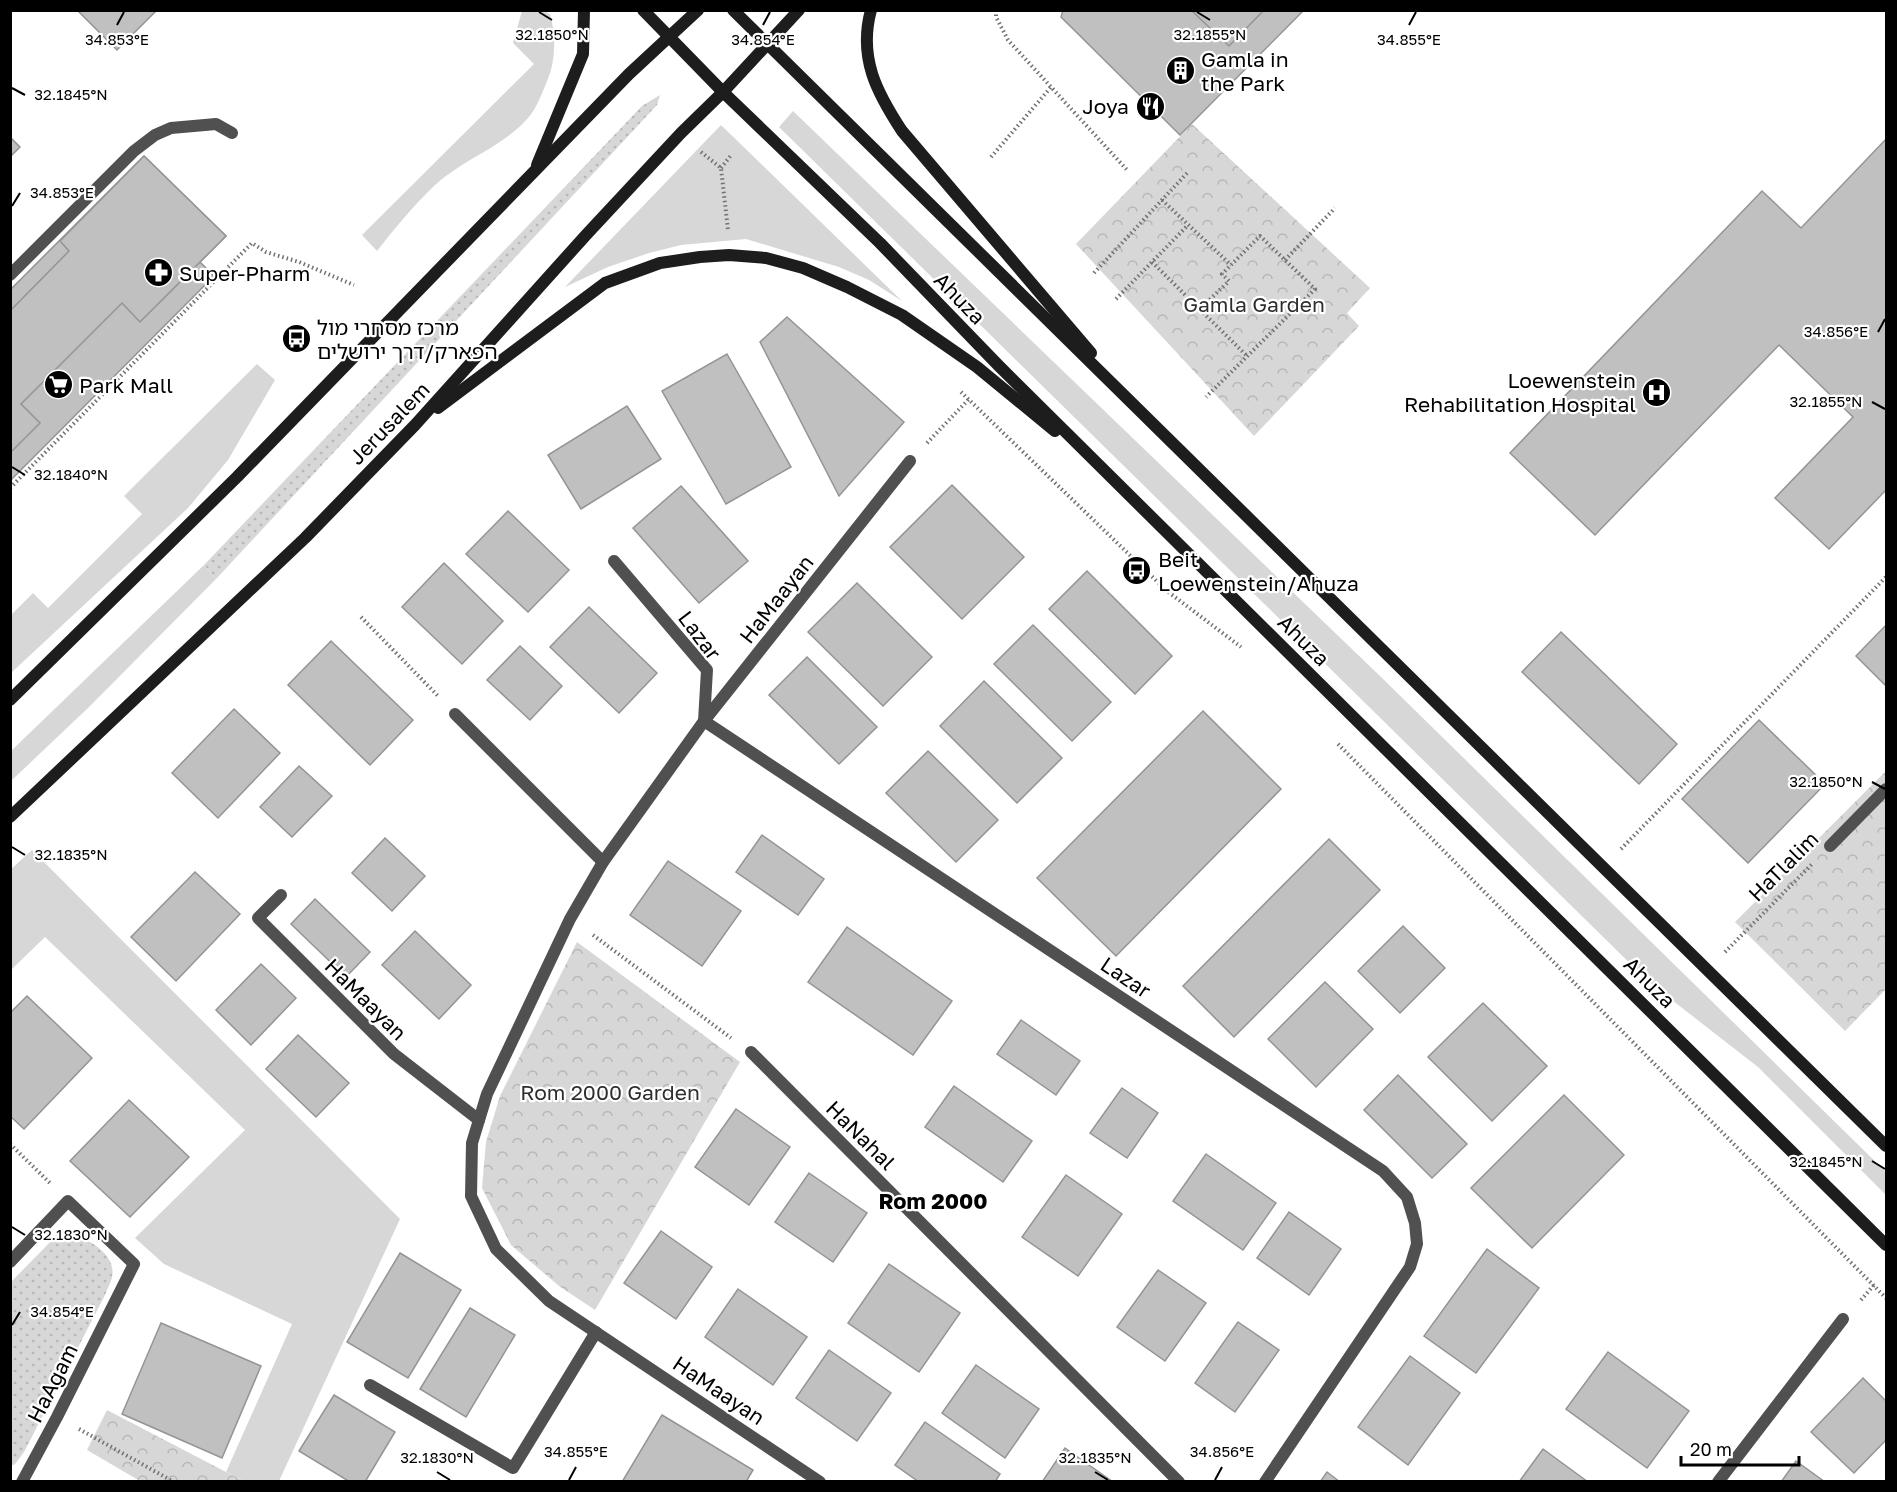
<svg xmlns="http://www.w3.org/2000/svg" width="1897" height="1492" viewBox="0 0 1897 1492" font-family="'Golos Text','Noto Sans Hebrew',sans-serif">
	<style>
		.grass { fill: #d7d7d7 }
		.forest { fill: url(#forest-crowns) }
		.garden { fill: url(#garden-dots) }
		.building { fill: #c0c0c0; stroke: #949494; stroke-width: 1.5 }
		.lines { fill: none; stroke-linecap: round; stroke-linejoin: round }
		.path { stroke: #727272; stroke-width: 4; stroke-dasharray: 1.5 3; stroke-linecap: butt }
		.lane { stroke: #505050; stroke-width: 12 }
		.street { stroke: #505050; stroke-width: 12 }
		.secondary { stroke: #1d1d1d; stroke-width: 12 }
		.ticks { fill: none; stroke: #000; stroke-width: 2 }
		.labels { text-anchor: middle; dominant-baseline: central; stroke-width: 4.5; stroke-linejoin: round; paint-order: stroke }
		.poi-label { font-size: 21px; fill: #000; stroke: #fff; text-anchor: start }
		.street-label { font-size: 21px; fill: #000; stroke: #fff }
		.park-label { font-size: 21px; fill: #2e2e2e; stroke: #fff }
		.neighbourhood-label { font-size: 22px; font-weight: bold; fill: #000; stroke: #fff }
		.ticks-label { font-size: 15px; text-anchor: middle; fill: #000; stroke: #fff; stroke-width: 4.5; stroke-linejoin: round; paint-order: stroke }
	</style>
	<defs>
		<pattern id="forest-crowns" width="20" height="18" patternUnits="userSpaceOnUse" patternTransform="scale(1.5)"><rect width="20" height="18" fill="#d7d7d7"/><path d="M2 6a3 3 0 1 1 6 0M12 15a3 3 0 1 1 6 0" fill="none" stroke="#b7b7b7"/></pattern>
		<pattern id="garden-dots" width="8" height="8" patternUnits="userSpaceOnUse" patternTransform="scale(1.5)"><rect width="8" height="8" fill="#d7d7d7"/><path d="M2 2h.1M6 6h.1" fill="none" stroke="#b7b7b7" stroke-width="1.8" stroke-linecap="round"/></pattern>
	</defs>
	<rect width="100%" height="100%" fill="#fff"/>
	<g class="grass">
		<path d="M522,11h22l6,3c6,20 6,47 -3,67 -5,12 -10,27 -19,37 -25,29 -65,41 -93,67 -21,20 -40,43 -58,66l-15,-16 172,-171 -21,-21z"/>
		<path d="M793,111l588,566 505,495v23l-128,-128 -108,-84 -871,-856z"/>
		<path d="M721,125l181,176 -33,-21 -30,-13 -93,-28 -65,6 -32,8 -41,14 -43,20z"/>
		<path d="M257,364l18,16 -47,80 -40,48 -177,165v-58l22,-22 15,15 94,-94 -18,-18z"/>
		<path d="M204,565l12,14 -127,128 -78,74v-30z"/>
		<path d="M32,850l368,369 -121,262h-35l-18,-9 66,-148 -128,-60 -29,-26 110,-108 -200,-193 -34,33 -1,-100z"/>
	</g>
	<g class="forest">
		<path d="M1192,124l178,164 -23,25 12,13 -105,110 -178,-192z"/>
		<path d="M1886,771v218l-41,42 -110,-109z"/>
		<path d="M577,942l163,120 -145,248 -36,-24 -48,-41 -29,-57 4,-46 14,-46z"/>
		<path d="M107,1410l119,62 18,9h-104l-53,-31z"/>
	</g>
	<g class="garden">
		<path d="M660,95l-3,10 -441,474 -12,-14 438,-459z"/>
		<path d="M70,1233c18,6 47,21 42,44 -1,6 -5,12 -7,18l-81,157 -9,12 -4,2v-184l46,-47z"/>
	</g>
	<g class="building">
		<path d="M77,10h80l-40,40z"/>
		<path d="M1063,10h241l-124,125 -119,-118z"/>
		<path d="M1191,10h73l-35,36z"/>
		<path d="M10,137l10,10 -10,10z"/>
		<path d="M1886,139v351l-57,59 -54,-51 78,-81 -74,-72 -184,190 -85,-82 252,-262 39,37z"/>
		<path d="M144,156l82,80 -26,26 14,14 -204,205v-191z"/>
		<path d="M144,156l82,80 -86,86 -18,-19 -101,101 19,19 -30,30v-142l59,-60 -9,-10z"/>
		<path d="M787,317l117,105 -65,74 -79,-154z"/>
		<path d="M727,354l64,113 -65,37 -64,-113z"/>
		<path d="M627,406l34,53 -80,50 -33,-54z"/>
		<path d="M952,485l72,72 -62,62 -72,-72z"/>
		<path d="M681,486l67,75 -49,42 -66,-75z"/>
		<path d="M508,511l61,59 -41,42 -62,-58z"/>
		<path d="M444,563l59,58 -41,43 -60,-57z"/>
		<path d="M1087,571l85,85 -37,38 -86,-85z"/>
		<path d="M857,583l75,74 -49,49 -75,-74z"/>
		<path d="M589,607l68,66 -38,40 -69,-66z"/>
		<path d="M1033,625l78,77 -39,39 -78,-77z"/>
		<path d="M1886,625v61l-30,-30z"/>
		<path d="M1561,632l116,112 -38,40 -117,-112z"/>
		<path d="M331,641l82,79 -43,45 -82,-80z"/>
		<path d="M520,646l42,40 -32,34 -43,-40z"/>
		<path d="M807,657l70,70 -38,37 -70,-69z"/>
		<path d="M984,681l78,77 -45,45 -77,-77z"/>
		<path d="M234,709l46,44 -62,65 -46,-45z"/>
		<path d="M1203,711l78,78 -165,167 -79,-78z"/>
		<path d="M1759,720l66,64 -77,79 -66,-64z"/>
		<path d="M928,751l70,69 -42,42 -70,-69z"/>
		<path d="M299,766l33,30 -40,41 -32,-30z"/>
		<path d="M762,835l62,44 -26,36 -62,-43z"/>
		<path d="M385,838l40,38 -33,35 -40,-38z"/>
		<path d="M1329,839l51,51 -146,147 -51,-51z"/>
		<path d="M668,861l73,50 -39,55 -72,-51z"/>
		<path d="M195,872l45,42 -64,67 -45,-44z"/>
		<path d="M315,899l55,53 -24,25 -55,-53z"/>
		<path d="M1403,926l42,42 -45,45 -42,-42z"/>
		<path d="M847,927l105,74 -39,54 -105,-73z"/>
		<path d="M415,931l56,54 -32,34 -57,-54z"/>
		<path d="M261,964l35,34 -45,47 -35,-35z"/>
		<path d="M1325,982l48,47 -57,58 -48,-48z"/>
		<path d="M27,996l65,62 -68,71 -14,-13v-103z"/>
		<path d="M1483,1003l64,63 -55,55 -64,-64z"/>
		<path d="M1021,1020l59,41 -24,34 -59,-41z"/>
		<path d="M298,1035l51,48 -33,34 -50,-48z"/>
		<path d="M1398,1075l69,69 -35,34 -68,-68z"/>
		<path d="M954,1086l78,55 -29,41 -78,-55z"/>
		<path d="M1122,1088l36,25 -31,45 -37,-25z"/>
		<path d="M1564,1095l60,60 -92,93 -61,-60z"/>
		<path d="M129,1100l60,57 -59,60 -60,-56z"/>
		<path d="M736,1109l54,38 -41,58 -54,-38z"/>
		<path d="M1206,1154l70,49 -33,47 -70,-49z"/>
		<path d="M809,1173l58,40 -34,49 -58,-40z"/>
		<path d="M1066,1175l56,39 -44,62 -56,-39z"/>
		<path d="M1289,1212l52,37 -32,46 -52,-37z"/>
		<path d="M661,1231l51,36 -36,52 -52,-36z"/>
		<path d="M1487,1249l52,39 -63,85 -52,-37z"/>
		<path d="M400,1253l61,37 -53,88 -61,-36z"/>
		<path d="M889,1264l71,49 -41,59 -71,-49z"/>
		<path d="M1158,1270l48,33 -41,58 -48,-34z"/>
		<path d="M738,1289l69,48 -34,48 -68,-48z"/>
		<path d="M470,1308l45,27 -49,82 -46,-28z"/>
		<path d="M1238,1322l41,28 -44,62 -40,-29z"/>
		<path d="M161,1323l100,43 -39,92 -100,-44z"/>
		<path d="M829,1350l62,43 -34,48 -61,-43z"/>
		<path d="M1608,1352l81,59 -42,57 -81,-59z"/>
		<path d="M1410,1356l50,37 -52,72 -50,-38z"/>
		<path d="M976,1365l63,44 -34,49 -63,-45z"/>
		<path d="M1863,1378l23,23v39l-32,33 -43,-41z"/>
		<path d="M334,1395l61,37 -30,50h-15l-51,-31z"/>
		<path d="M662,1415l91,55 -7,12h-124z"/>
		<path d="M925,1422l75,52 -5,8h-76l-24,-17z"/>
		<path d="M1065,1448l48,34h-71z"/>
		<path d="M1543,1449l45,33h-69z"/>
		<path d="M1796,1461l29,21h-44z"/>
		<path d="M1327,1472l13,10h-20z"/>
	</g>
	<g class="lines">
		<g class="path">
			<path d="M996,10v7l12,23 120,131"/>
			<path d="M701,152l20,16 7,62"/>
			<path d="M991,157l61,-71"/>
			<path d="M721,168l11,-14"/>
			<path d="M1162,200l69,65"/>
			<path d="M1285,260l50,-52"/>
			<path d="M1152,262l95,94"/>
			<path d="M1094,273l95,-102"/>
			<path d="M1116,299l72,-74"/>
			<path d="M1200,309l29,-28 -7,-7 38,-38 55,53 -109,108"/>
			<path d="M961,392l206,199 74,56"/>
			<path d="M927,443l42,-44"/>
			<path d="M10,488l242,-245 14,9 33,10 55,23"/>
			<path d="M361,617l77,79"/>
			<path d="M1338,744l548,554"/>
			<path d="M1621,849l265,-272"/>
			<path d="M593,935l138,103"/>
			<path d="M1725,952l88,-89"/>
			<path d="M10,1144l41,40"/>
			<path d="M1861,1300l13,-15"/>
			<path d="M79,1429l95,53"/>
		</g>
		<path class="lane" d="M10,275l124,-124 21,-16 16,-7 45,-4 16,9"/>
		<g class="street">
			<path d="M614,561l93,109 -3,51"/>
			<path d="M455,714l148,148"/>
			<path d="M704,721l679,450 24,26 8,26 2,21 -7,23 -145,215"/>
			<path d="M1830,846l56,-57"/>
			<path d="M281,895l-23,23 136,136 85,66"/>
			<path d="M751,1052l428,430"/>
			<path d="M10,1262l58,-61 66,63 -77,153 -35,65"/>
			<path d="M370,1385l143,83 83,-136"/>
			<path d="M820,1482l-271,-181 -53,-52 -25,-53 1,-53 15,-49 83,-175 33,-57 101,-141 206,-260"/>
			<path d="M1718,1482l125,-163"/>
		</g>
		<g class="secondary">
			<path d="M643,10l80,82 157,151 119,123 887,879"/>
			<path d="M733,10l1153,1136"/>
			<path d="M871,10c-13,48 6,83 31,121l189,222"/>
			<path d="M537,165l46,-111 1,-44"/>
			<path d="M438,408l167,-125 55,-20 40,-6 29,-2 37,3 37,10 44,19 55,28 75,52 78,64"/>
			<path d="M10,700l227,-223 392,-403 69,-64"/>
			<path d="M10,817l295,-279 110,-113 171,-190 95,-102 42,-41 76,-82"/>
		</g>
	</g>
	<path class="ticks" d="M539,12l13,8M1197,12l13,8M117,25l7,-13M763,25l7,-13M1409,25l7,-13M12,88l13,7M12,206l8,-13M1878,332l7,-13M1872,402l13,7M12,467l13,8M1872,782l13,7M12,847l13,8M1872,1161l13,8M12,1227l13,8M12,1325l8,-13M437,1472l13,8M1095,1472l13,8M569,1480l7,-13M1215,1480l7,-13"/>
	<defs>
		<symbol id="building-disc" viewBox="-11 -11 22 22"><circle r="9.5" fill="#000" stroke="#fff"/><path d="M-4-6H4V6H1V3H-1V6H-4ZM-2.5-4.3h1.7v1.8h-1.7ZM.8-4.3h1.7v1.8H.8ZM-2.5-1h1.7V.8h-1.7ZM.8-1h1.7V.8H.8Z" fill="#fff"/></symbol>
		<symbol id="restaurant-disc" viewBox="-11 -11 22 22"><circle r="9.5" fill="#000" stroke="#fff"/><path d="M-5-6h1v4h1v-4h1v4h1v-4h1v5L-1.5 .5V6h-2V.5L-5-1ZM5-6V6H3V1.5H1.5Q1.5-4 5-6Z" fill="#fff"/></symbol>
		<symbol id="pharmacy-disc" viewBox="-11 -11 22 22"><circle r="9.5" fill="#000" stroke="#fff"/><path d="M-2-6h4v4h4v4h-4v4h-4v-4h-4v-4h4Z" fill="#fff"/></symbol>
		<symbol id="bus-disc" viewBox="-11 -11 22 22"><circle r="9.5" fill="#000" stroke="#fff"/><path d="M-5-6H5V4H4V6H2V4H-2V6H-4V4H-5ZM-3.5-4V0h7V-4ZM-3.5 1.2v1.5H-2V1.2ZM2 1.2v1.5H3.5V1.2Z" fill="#fff"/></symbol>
		<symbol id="supermarket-disc" viewBox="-11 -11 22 22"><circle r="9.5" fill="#000" stroke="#fff"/><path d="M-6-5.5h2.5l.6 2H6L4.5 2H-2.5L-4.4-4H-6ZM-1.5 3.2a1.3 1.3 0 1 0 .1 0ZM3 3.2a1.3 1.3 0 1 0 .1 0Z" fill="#fff"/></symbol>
		<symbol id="hospital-disc" viewBox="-11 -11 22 22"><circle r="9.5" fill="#000" stroke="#fff"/><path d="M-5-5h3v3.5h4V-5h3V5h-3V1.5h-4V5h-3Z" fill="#fff"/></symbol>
	</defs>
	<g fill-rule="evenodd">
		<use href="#building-disc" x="1164" y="54" width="33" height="33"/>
		<use href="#restaurant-disc" x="1134" y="90" width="33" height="33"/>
		<use href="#pharmacy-disc" x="142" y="256" width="33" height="33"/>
		<use href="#bus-disc" x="280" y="322" width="33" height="33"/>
		<use href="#supermarket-disc" x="42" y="368" width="33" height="33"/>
		<use href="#hospital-disc" x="1640" y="376" width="33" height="33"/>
		<use href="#bus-disc" x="1120" y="554" width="33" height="33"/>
	</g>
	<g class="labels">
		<g class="poi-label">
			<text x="1201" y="59">Gamla in<tspan x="1201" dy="24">the Park</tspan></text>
			<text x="1129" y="106" text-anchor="end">Joya</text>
			<text x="179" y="273">Super-Pharm</text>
			<text x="317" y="327">מרכז מסחרי מול<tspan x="317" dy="24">הפארק/דרך ירושלים</tspan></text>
			<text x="1636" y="380" text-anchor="end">Loewenstein<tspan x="1636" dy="24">Rehabilitation Hospital</tspan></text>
			<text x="79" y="385">Park Mall</text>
			<text x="1158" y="559">Beit<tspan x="1158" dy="24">Loewenstein/Ahuza</tspan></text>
		</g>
		<g class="street-label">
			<text transform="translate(960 298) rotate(46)">Ahuza</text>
			<text transform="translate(389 423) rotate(-46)">Jerusalem</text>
			<text transform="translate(776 599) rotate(-52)">HaMaayan</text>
			<text transform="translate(700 635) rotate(53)">Lazar</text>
			<text transform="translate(1304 640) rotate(45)">Ahuza</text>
			<text transform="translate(1783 866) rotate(-45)">HaTlalim</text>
			<text transform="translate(1126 977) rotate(34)">Lazar</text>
			<text transform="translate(1650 982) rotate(45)">Ahuza</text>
			<text transform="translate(366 999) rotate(45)">HaMaayan</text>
			<text transform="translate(861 1135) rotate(45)">HaNahal</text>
			<text transform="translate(52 1383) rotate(-63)">HaAgam</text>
			<text transform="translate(719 1390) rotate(34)">HaMaayan</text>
		</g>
		<g class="park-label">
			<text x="1254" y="304">Gamla Garden</text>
			<text x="610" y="1092">Rom 2000 Garden</text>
		</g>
		<g class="neighbourhood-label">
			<text x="933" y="1200">Rom 2000</text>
		</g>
	</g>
	<g class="ticks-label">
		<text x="552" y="40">32.1850°N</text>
		<text x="1210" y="40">32.1855°N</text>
		<text x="1409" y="45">34.855°E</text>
		<text x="117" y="45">34.853°E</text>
		<text x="763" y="45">34.854°E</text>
		<text x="71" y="100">32.1845°N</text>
		<text x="62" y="198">34.853°E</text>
		<text x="1836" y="337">34.856°E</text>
		<text x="1826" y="407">32.1855°N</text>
		<text x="71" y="480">32.1840°N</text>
		<text x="1826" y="787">32.1850°N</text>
		<text x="71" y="860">32.1835°N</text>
		<text x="1826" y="1167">32.1845°N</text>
		<text x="71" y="1240">32.1830°N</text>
		<text x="62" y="1317">34.854°E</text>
		<text x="576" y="1457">34.855°E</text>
		<text x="1222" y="1457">34.856°E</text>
		<text x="437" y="1463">32.1830°N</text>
		<text x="1095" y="1463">32.1835°N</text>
	</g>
	<rect width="1897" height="1492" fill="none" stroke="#000000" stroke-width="24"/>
	<path d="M1681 1456v9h118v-9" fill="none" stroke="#000000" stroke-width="3"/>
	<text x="1690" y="1456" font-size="18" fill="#000000" stroke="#ffffff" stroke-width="4.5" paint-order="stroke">20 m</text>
</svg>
